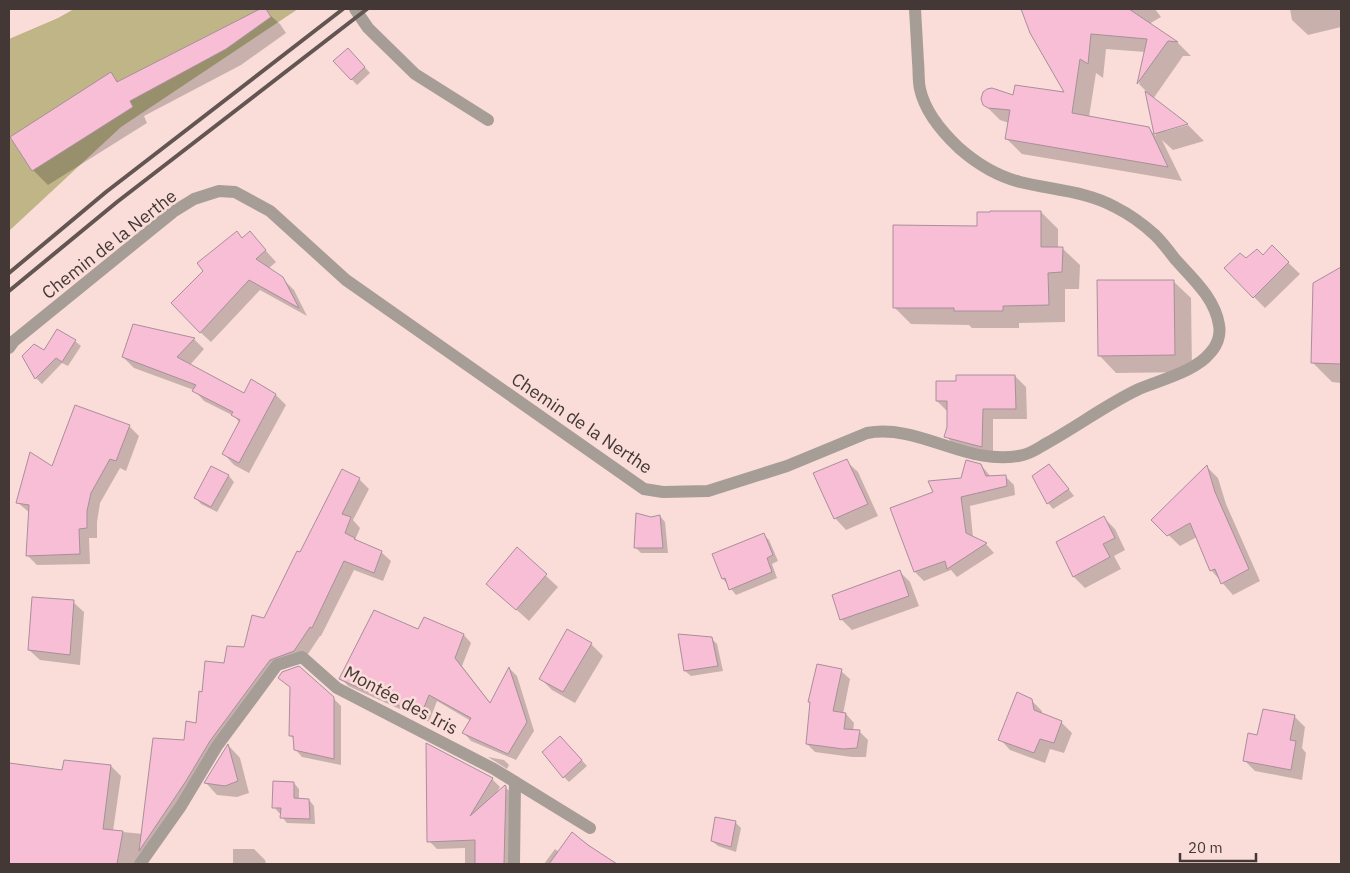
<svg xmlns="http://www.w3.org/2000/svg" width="1350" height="873" viewBox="0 0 1350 873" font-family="'IBM Plex Sans',sans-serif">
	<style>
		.green { fill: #bfb587 }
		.shadow { fill: #0003; fill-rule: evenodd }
		.building { fill: #f7bed6; stroke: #a98f9a }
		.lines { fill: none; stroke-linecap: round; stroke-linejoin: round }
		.minor { stroke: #a69d96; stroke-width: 12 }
		.rail { stroke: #635552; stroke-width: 4 }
		.labels { text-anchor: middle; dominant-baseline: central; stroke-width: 5; stroke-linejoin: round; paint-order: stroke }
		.street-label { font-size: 18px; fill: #433836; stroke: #faddd9 }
	</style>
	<rect width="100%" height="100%" fill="#faddd9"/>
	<path class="green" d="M74,9h224l-177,118 -112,104v-192l49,-21z"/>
	<g class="shadow">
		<path d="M263,9l17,15 6,9 -45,32 -97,51 3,7 -99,62 -15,-15 78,-96 8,9z"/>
		<path d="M1022,9h133l6,8 -12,7 29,19 13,13h-8l-30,43 13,32 22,-6 16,16 -31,9 -11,-10 20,41 -160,-27 -16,-16 3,-15 -9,-3 -16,-16 30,-7 52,-3 -35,-62zM1106,49l39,3 -6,32 7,7 10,45 -8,-8 -59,-11 7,-44 7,5z"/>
		<path d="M1290,9h51v18l-33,8 -16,-15z"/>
		<path d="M354,55l16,18 -13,12 -22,-24z"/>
		<path d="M1041,212l17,17v19h4l18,17 -1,24h-14v33l-46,1v5h-47l-3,-3 -58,-1 -17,-17 84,-80z"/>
		<path d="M250,233l26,29 -8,7 14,9 12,12 13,26 -47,-26 -49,52 -11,-10 5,-61z"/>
		<path d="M1272,247l28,27 -35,34 -40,-40 21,-8 17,-4z"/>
		<path d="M1333,273h8v110l-9,-1 -20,-20z"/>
		<path d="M1173,281l18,17 1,74 -76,1 -17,-18z"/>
		<path d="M194,339l10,10 -14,16 54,29 32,1 10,10 -37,68 -15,-8 -10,-11 16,-31 -6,-7 -30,-15 -10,-11 -60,-22 -11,-11z"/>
		<path d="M75,341l6,5 -13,20 -6,-3 -20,21 -6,-6 -13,-22 21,-4z"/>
		<path d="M1015,376l11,11 1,32h-34v38l-37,-10 -10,-11 2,-9v-15l-11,-11 21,-19z"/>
		<path d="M129,426l10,10 -13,35 -6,-3 -20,35 -3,19v16h-8l1,26 -53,1 -10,-10 3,-42 -12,-10 35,-35z"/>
		<path d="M846,461l12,11 20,44 -32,14 -11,-12z"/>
		<path d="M981,465l10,12 14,-1 9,9 1,10 -45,11 3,32 13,6 8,9 -37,24 -6,-7 -27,11 -9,-9 -24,-63 44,-17 27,-13z"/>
		<path d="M1207,467l11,11 8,26 34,77 -27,14 -22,-25 -14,-33 -17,9 -27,-26z"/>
		<path d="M212,468l17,8 5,6 -17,30 -16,-8 -5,-6z"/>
		<path d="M1055,471l19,25 -21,13 -5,-6z"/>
		<path d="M359,479l10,10 -16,31 7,8 -5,12 26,12 10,9 -8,20 -29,-11 -33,66h-1l-16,24 -24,10 -60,81 -24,40 -49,73h-138v-100l54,8 2,-11 46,5 10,10 -8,55 30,3 42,-93 12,-16 6,-32 22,-29 19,-15 20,-29 36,-66z"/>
		<path d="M660,516l5,6 3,31h-27l-6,-6z"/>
		<path d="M1104,518l11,11 10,21 -11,6 7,13 -36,19 -11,-11 -16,-35z"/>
		<path d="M764,535l5,5 9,21 -6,3 5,14 -41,17 -13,-16 -10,-24z"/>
		<path d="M517,549l41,38 -29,34 -41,-37z"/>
		<path d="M899,571l11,11 9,24 -67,24 -10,-10 -8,-24z"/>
		<path d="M73,602l11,10 -4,53 -40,-5 -11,-10z"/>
		<path d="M419,630l45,5 7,8 -9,23 29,38 19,-35 7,7 17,55 -18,29 -45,-19 -7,-8 7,-12 -34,-20 -8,21 -81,-36 -7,-8z"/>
		<path d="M711,638l6,6 6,27 -32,5 -6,-5z"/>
		<path d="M591,644l12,12 -28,47 -23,-13 -12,-12z"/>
		<path d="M841,671l9,8 -7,35h3l8,9 -1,8h6l9,9 -2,17h-14l-37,-5 -8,-8 5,-40 -3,-3z"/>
		<path d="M279,677l54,21 8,8v59l-39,-8 -7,-8v-9l-4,-4v-48z"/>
		<path d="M1031,700l11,11v4l19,7 11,11 -8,20 -14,-4 -5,14 -35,-13 -10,-11z"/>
		<path d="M1294,716l11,11 -3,21 4,5 -4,27 -47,-9 -11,-11 14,-24z"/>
		<path d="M566,743l21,23 -18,16 -5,-5z"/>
		<path d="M229,746l11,12 9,35 -12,4 -20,-2 -11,-12z"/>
		<path d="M488,757l16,3 5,5 -2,4z"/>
		<path d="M492,779l8,8 -3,5 8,-5 9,8 -1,69h-48v-16l-28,1 -8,-8z"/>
		<path d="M294,783l5,6v10l10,1 5,6 1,18 -28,-1 -5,-6v-4h-3l-5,-6z"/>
		<path d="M735,822l6,6 -5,24 -18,-6 -6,-5z"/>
		<path d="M573,834l42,30h-71l11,-15 4,3z"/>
		<path d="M233,849h21l11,11 1,4h-33z"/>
	</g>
	<g class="building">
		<path d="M260,9h6l5,8 -45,32 -96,52 3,6 -101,64 -22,-34 101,-65 6,10z"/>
		<path d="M1021,9h108l49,33 -10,-1 -31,43 10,-45 -56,-5 -3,30 -8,-5 -8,54 77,14 19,40 -163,-28 5,-29 -22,-2 -5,-3 -2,-6 2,-7 4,-3 5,-1 21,7 2,-10 49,7 -34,-59z"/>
		<path d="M348,48l17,19 -14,13 -18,-19z"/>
		<path d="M1145,91l43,33 -34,10z"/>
		<path d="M990,211h51v36h22l-1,25 -14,1 1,32 -46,1v5h-49v-3h-61v-83l84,1v-14h13z"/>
		<path d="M237,231l5,7 8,-7 16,19 -10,9 27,18 16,31 -50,-28 -49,53 -29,-30 32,-32 -6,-8z"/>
		<path d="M1272,245l17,17 -36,36 -29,-30 16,-15 6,5 11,-9 6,6z"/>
		<path d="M1341,267v97l-30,-1 2,-80z"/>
		<path d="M1097,280h77l1,75 -77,1z"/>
		<path d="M133,324l62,14 -18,19 67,36 7,-14 25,15 -37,69 -17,-9 18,-34 -9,-5 2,-3 -41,-21 4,-6 -74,-28z"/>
		<path d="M57,329l19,11 -14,22 -6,-4 -21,21 -13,-23 12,-12 10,6z"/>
		<path d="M956,375h59l1,34h-33l-1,38 -38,-10 3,-10v-26h-11v-20h20z"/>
		<path d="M75,405l55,20 -14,36 -6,-2 -19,34 -4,18v17l-8,1 1,25 -54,2 3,-51 -13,-2 14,-51 22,14z"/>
		<path d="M847,459l21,45 -34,15 -21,-46z"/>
		<path d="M966,460l15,4 5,12 20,-1 1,11 -46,11 5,36 21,10 -40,26 -2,-8 -31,11 -24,-64 43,-16 -5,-11 33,-3z"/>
		<path d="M1049,464l20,25 -22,15 -15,-28z"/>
		<path d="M1207,465l8,27 34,77 -28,15 -6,-15 -5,2 -20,-48 -23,13 -16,-16z"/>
		<path d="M211,466l18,9 -18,32 -17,-9z"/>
		<path d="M342,469l18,9 -18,36 9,3 -6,16 10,5 -1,1 28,12 -8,22 -30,-12 -32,67 -2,-1 -16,24 -24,9 -60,81 -24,40 -47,70 14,-113 31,2 2,-19 10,2 3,-32 3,1 3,-31 19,2 3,-17 17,1 8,-32 12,3 33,-67 3,1z"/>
		<path d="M636,513l15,4 9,-2 3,33h-29z"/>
		<path d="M1104,516l11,22 -12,6 7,13 -37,20 -17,-35z"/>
		<path d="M764,533l9,22 -6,3 5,14 -43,18 -4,-12 -3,1 -10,-25z"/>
		<path d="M517,547l30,27 -31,36 -30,-26z"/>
		<path d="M900,570l9,26 -69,24 -8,-25z"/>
		<path d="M32,597l42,3 -4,55 -42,-5z"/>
		<path d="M374,610l44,19 6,-12 40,17 -9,24 35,45 19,-36 18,55 -19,32 -46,-21 9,-15 -42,-23 -8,20 -82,-36z"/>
		<path d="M567,629l25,14 -29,49 -24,-13z"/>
		<path d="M678,634l34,3 6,29 -34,5z"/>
		<path d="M817,664l25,5 -9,42 13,2 -2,16 16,1 -3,18 -14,1 -37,-5 4,-42h-2z"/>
		<path d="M299,666l35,31v62l-40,-9 -1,-14h-4l1,-49 -12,-9 4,-6z"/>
		<path d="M1017,692l15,7 2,11 28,11 -8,22 -14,-4 -6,14 -36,-13z"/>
		<path d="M1263,709l32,6 -5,25 6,1 -5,29 -48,-9 5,-28 9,2z"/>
		<path d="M560,736l22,24 -19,18 -21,-26z"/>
		<path d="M426,743l67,35 -23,38 35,-31 1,1 -2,78h-29v-24l-48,2z"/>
		<path d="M228,744l10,37 -13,5 -21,-3z"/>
		<path d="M64,760l47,5 -8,64 20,2 -6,33h-108v-101l53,7z"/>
		<path d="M273,781l21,1v16l15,1 1,20 -30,-1 1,-10h-9z"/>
		<path d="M715,817l21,4 -5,26 -20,-6z"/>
		<path d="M572,832l16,13 29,19h-68z"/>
	</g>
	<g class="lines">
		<g class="minor">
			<path d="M355,9l13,19 47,46 73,46"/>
			<path d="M9,348l5,-7 159,-129 21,-13 25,-8 16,1 35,19 76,69 298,209 19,3 45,-1 79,-25 80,-33c53,-10 101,35 156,22 9,-2 17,-8 24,-12 31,-17 60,-39 92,-54 21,-9 57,-18 71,-36 7,-7 11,-18 9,-28 -4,-27 -27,-47 -44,-66 -6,-8 -13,-17 -20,-24 -12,-11 -26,-21 -40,-28 -29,-16 -63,-17 -95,-25 -23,-6 -44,-19 -61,-34 -17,-16 -34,-36 -39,-59 -2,-9 -1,-18 -2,-27 -1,-18 -2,-35 -3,-53"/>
			<path d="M140,864l41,-58 36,-60 60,-81 25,-8 35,31 157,81 96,59"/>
			<path d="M514,864l1,-82"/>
		</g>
		<g class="rail">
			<path d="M9,273l97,-81 237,-183"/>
			<path d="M9,291l108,-89 250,-193"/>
		</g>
	</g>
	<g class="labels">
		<g class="street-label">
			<text transform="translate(109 244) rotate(-38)">Chemin de la Nerthe</text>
			<text transform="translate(582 423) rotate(34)">Chemin de la Nerthe</text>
			<text transform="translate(401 700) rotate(28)">Montée des Iris</text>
		</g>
	</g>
	<rect width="1350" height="873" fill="none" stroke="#433836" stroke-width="20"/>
	<path d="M1180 853v8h76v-8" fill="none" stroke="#433836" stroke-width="2.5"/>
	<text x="1188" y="853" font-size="15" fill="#433836" stroke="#faddd9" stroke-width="4" paint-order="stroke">20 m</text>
</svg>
